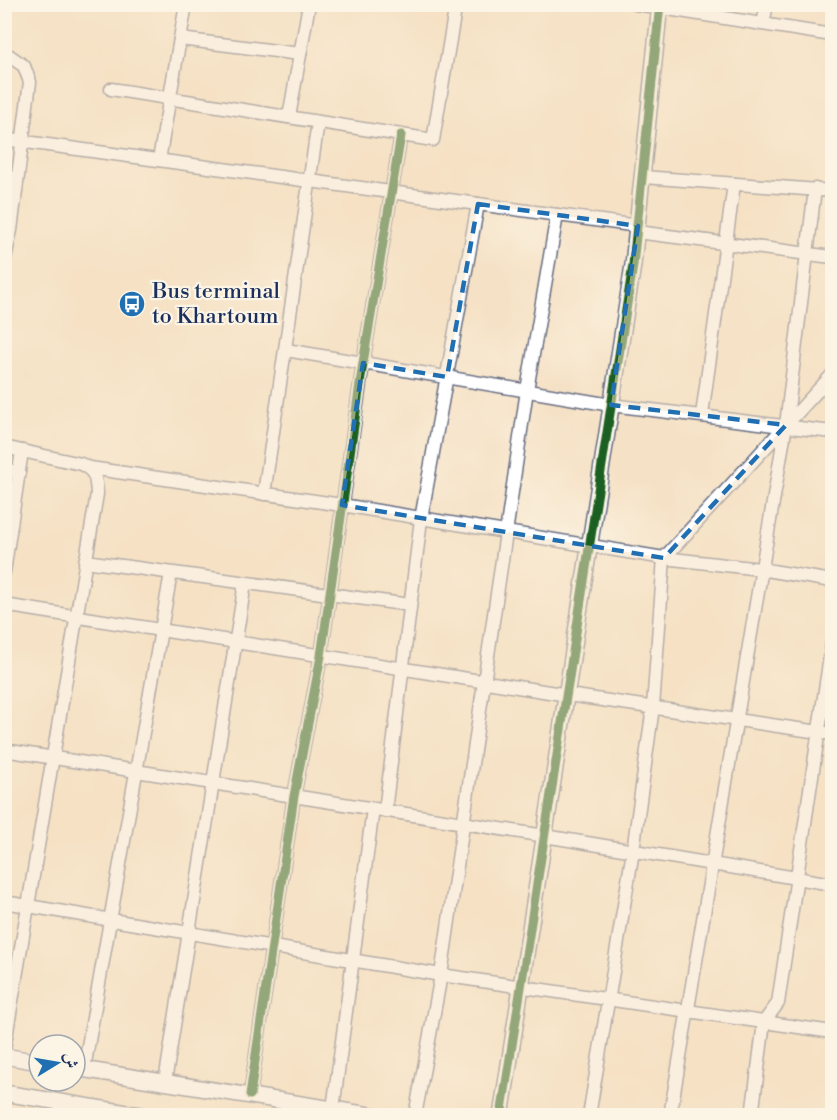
<svg xmlns="http://www.w3.org/2000/svg" width="837" height="1120" viewBox="0 0 837 1120" font-family="'Libre Bodoni',Amiri,serif">
	<style>
		.lines { fill: none; stroke-linecap: round; stroke-linejoin: round }
		.minor-casing { stroke: #676d82; stroke-width: 15 }
		.tertiary-casing { stroke: #676d82; stroke-width: 18 }
		.minor { stroke: #fff; stroke-width: 12 }
		.tertiary { stroke: #fff; stroke-width: 15 }
		.cycleway-casing { stroke: #fcf5e5; stroke-width: 13 }
		.cycleway { stroke: #1b5e20; stroke-width: 9 }
		.marked { fill: none; stroke: #1f6fb2; stroke-width: 4.5; stroke-dasharray: 12 8; stroke-linejoin: round }
		.labels { text-anchor: middle; dominant-baseline: central; stroke-width: 4.5; stroke-linejoin: round; paint-order: stroke }
		.poi-label { font-size: 22px; fill: #1b2f5e; stroke: #fcf5e5; text-anchor: start }
	</style>
	<rect width="100%" height="100%" fill="#fcf5e5"/>
	<filter id="ink" filterUnits="userSpaceOnUse"><feTurbulence type="fractalNoise" baseFrequency=".0167" numOctaves="2"/><feDisplacementMap in="SourceGraphic" scale="12" xChannelSelector="R" yChannelSelector="G"/><feConvolveMatrix kernelMatrix="1 2 1 2 8 2 1 2 1" color-interpolation-filters="sRGB"/></filter>
	<filter id="wash" filterUnits="userSpaceOnUse"><feTurbulence type="fractalNoise" baseFrequency=".008" numOctaves="4" result="noise"/><feDisplacementMap in="SourceGraphic" scale="24" xChannelSelector="R" yChannelSelector="G"/><feGaussianBlur stdDeviation="1.35" result="paint"/><feColorMatrix in="noise" values="0 0 0 0 0 0 0 0 0 0 0 0 0 0 0 0 0 1.4 0 .05"/><feComposite in="paint" operator="in"/></filter>
	<g filter="url(#wash)">
		<rect width="100%" height="100%" fill="#f5e1c5"/>
	</g>
	<g filter="url(#ink)">
		<g class="lines">
			<defs>
				<g id="minor">
					<path d="M636,4l196,31"/>
					<path d="M763,24l4,-20"/>
					<path d="M180,39l120,15"/>
					<path d="M4,52l20,14 6,16 -19,148 -7,33"/>
					<path d="M111,89l322,51 23,-136"/>
					<path d="M289,117l20,-113"/>
					<path d="M4,139l634,87"/>
					<path d="M159,160l27,-156"/>
					<path d="M643,177l189,14"/>
					<path d="M637,232l195,25"/>
					<path d="M286,350l325,55 221,27"/>
					<path d="M702,415l32,-231"/>
					<path d="M4,447l77,17c15,7 15,15 16,30l-93,555"/>
					<path d="M90,468l252,37 322,53 96,11 72,12"/>
					<path d="M4,469l15,3"/>
					<path d="M264,494l54,-372"/>
					<path d="M85,561l325,44"/>
					<path d="M4,572l18,-121"/>
					<path d="M4,605l564,90 264,39"/>
					<path d="M4,750l541,86 287,48"/>
					<path d="M385,811l36,-292 57,-315"/>
					<path d="M4,902l437,73 391,57"/>
					<path d="M84,1069l87,-496"/>
					<path d="M165,1082l80,-499"/>
					<path d="M250,1095l44,-299 27,-140 42,-293 38,-228"/>
					<path d="M333,1109l40,-300"/>
					<path d="M415,1116l26,-141 86,-585 30,-175"/>
					<path d="M589,1116l44,-265 20,-144 11,-149 168,-183"/>
					<path d="M670,1116l116,-691 29,-236"/>
					<path d="M752,1116l12,-94 14,-19 54,-360"/>
				</g>
				<g id="tertiary">
					<path d="M4,1056l35,6"/>
					<path d="M75,1068l301,48"/>
					<path d="M4,1093l142,23"/>
					<path d="M501,1116l132,-851 27,-261"/>
				</g>
			</defs>
			<use href="#minor" class="minor-casing"/>
			<use href="#tertiary" class="tertiary-casing"/>
			<use href="#minor" class="minor"/>
			<use href="#tertiary" class="tertiary"/>
			<defs>
				<g id="cycleway">
					<path d="M250,1095l44,-299 27,-140 42,-293 38,-228"/>
					<path d="M501,1116l132,-851 27,-261"/>
				</g>
			</defs>
			<use href="#cycleway" class="cycleway-casing"/>
			<use href="#cycleway" class="cycleway"/>
		</g>
	</g>
	<path d="M0 0H837V1120H0ZM478,204l160,22 -27,179 175,20 -122,133 -322,-53 21,-142 84,14z" fill="#f5e1c5" fill-opacity=".55" fill-rule="evenodd"/>
	<path class="marked" d="M478,204l160,22 -27,179 175,20 -122,133 -322,-53 21,-142 84,14z"/>
	<defs>
		<symbol id="bus-disc" viewBox="-11 -11 22 22"><circle r="9.5" fill="#1f6fb2" stroke="#fcf5e5"/><path d="M-5-6H5V4H4V6H2V4H-2V6H-4V4H-5ZM-3.5-4V0h7V-4ZM-3.5 1.2v1.5H-2V1.2ZM2 1.2v1.5H3.5V1.2Z" fill="#fff"/></symbol>
	</defs>
	<g fill-rule="evenodd">
		<use href="#bus-disc" x="117" y="289" width="30" height="30"/>
	</g>
	<g class="labels">
		<g class="poi-label">
			<text x="152" y="291">Bus terminal<tspan x="152" dy="25">to Khartoum</tspan></text>
		</g>
	</g>
	<rect width="837" height="1120" fill="none" stroke="#fcf5e5" stroke-width="24"/>
	<g transform="translate(57 1063) rotate(79)"><circle r="28" fill="#fcf5e5" stroke="#a2a6af" stroke-width="1.5"/>
	<path d="M0-4.5L10 22L0 15L-10 22Z" fill="#1f6fb2"/>
	<text y="-9" font-size="16" font-weight="bold" text-anchor="middle" fill="#1b2f5e">ش</text>
	</g>
</svg>
